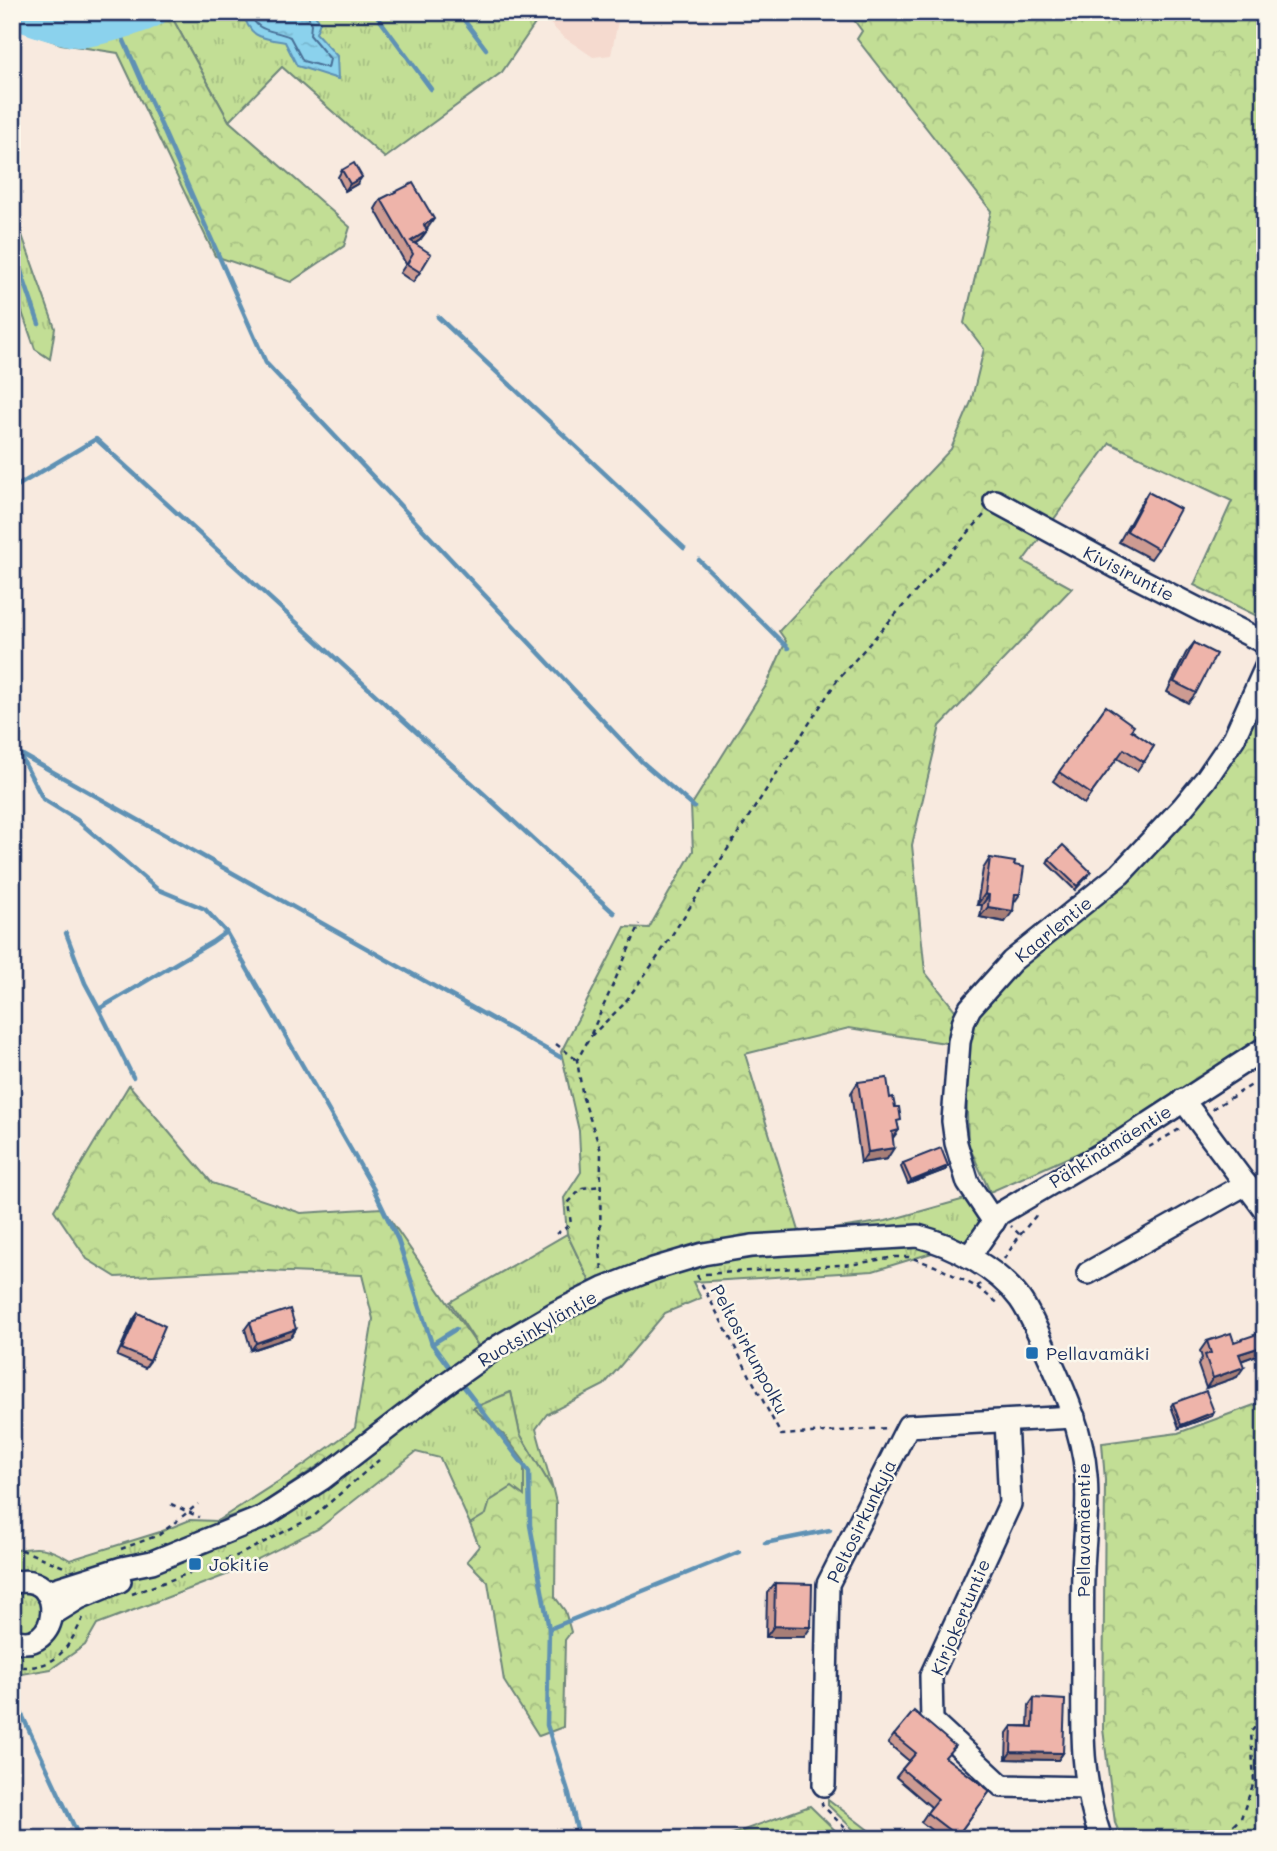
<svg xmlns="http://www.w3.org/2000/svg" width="1277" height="1851" viewBox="0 0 1277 1851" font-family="Mali,sans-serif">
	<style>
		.built { fill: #f5dacf }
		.grass { fill: url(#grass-tufts); stroke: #6e867a; stroke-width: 2 }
		.forest { fill: url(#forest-crowns); stroke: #6e867a; stroke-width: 2 }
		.water { fill: url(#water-ripples); stroke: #5e91b4; stroke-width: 2 }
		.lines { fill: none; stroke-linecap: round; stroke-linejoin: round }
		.shore { stroke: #487097; stroke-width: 2 }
		.stream { stroke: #5e91b4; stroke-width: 4.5 }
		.river { stroke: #8bd2ed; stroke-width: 28 }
		.minor-casing { stroke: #1b2f5e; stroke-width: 26 }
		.path { stroke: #1b2f5e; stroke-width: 2.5; stroke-dasharray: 5 5; stroke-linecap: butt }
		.minor { stroke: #fbf7ec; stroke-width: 21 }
		.wall { fill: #cd9b92; stroke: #1b2f5e; stroke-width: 2 }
		.shaded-wall { fill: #a77e77; stroke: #1b2f5e; stroke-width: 2 }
		.building { fill: #eeb4aa; stroke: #1b2f5e; stroke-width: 2 }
		.poi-dot { fill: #1f6fb2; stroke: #fbf7ec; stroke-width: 2.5 }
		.labels { text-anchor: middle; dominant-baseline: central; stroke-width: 5; stroke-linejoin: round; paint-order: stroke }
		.street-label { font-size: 18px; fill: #1b2f5e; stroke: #fbf7ec }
		.poi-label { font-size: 18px; fill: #1b2f5e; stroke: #fbf7ec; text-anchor: start }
	</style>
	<defs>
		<pattern id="grass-tufts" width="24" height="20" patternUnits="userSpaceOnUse" patternTransform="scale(1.75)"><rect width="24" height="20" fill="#c2de95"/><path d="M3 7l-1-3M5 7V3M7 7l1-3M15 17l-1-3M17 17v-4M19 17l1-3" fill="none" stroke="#a6bf83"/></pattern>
		<pattern id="forest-crowns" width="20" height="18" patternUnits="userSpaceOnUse" patternTransform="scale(1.75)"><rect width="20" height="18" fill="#c2de95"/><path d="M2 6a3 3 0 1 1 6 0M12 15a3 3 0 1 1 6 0" fill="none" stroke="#a6bf83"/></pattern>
		<pattern id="water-ripples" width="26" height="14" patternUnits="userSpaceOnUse" patternTransform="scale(1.75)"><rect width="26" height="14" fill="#8bd2ed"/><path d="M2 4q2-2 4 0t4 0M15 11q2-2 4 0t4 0" fill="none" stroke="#77b5ce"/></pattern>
	</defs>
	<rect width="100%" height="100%" fill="#f8eadf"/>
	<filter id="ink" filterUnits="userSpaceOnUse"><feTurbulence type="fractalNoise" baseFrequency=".0143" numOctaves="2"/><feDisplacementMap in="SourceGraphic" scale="14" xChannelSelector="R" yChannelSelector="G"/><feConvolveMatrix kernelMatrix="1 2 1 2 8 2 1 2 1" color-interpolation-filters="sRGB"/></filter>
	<g filter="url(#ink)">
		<path class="built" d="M539,12h81l-9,43 -18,2 -31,-21z"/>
		<g class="grass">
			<path d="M169,12h370l2,3 -39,57 -117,86 -103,-91 -53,54z"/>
			<path d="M12,207l43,121 -5,31 -15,-10 -23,-66z"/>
			<path d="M990,1192l-11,30 5,15 -111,34 -180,11 8,16 -36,15 -61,72 -57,29 -11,15 17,61 -33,-56 -9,-42 -37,16 31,28 19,25v36l-54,27 -30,-66 -24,-6 -98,77 -92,46 -129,49 -12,21 -34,24 -29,5 -10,-1v-122c25,-5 35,-5 58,9l90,-28 30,-12 27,1 40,-14 92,-62 130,-98 -29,-45 117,-68 25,52 208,-52 86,-13z"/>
		</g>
		<g class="forest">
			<path d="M12,12h157l60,109 121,106 -6,19 -53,36 -76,-26 -97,-203 -57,-9 -49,-17z"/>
			<path d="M848,12h417v608l-71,-35 38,-84 -122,-58 -87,118 49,27 -132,138 -28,119 13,127 33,42 -6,30 -103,-16 -104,26 55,180 -208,52 -25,-52 -3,-36 17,-26 -2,-41 -18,-79 64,-125 24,1 44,-77 -2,-45 76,-122 19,-43 -7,-10 172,-182 20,-47 13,-53 -20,-26 27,-112 -134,-172 5,-8z"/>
			<path d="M1265,688v350l-171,108 -104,46 -22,-48 -3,-91 6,-30 29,-40 118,-100z"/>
			<path d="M129,1085l83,98 89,30 81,-5 97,140 -130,97 -92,62 -40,14 90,-58 48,-35 18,-109 -11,-44 -119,-5 -127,7 -29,-18 -33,-49z"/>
			<path d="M511,1392l9,42 33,56 3,13 -1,94 10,14 6,21 -6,8 -2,87 -24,9 -35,-55 -16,-99 -21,-21 12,-15 -9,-22 16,-10 4,-13 22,-14 12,9v-35l-19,-25 -32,-28z"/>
			<path d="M1265,1401v438h-143l-7,-16 -12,-94 2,-249 -3,-37 76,-10z"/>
			<path d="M828,1799l52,40h-17l-35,-34z"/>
			<path d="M810,1806l34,33h-125z"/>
		</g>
		<path class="water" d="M243,12h69l8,10 -4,11 21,23 1,23 -41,-13 -12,-24c-23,-4 -36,-4 -42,-30z"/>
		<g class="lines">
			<path class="shore" d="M250,12c6,22 24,17 40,25l13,24 25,7 2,-9 -20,-24 1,-11 -4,-12"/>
			<g class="stream">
				<path d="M374,12l57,77"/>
				<path d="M458,12l28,37"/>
				<path d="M117,25l149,338 375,398 53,46"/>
				<path d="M12,245l27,79"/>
				<path d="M438,317l246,231"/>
				<path d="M12,489l84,-50 518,474"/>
				<path d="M699,560l89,88"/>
				<path d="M12,749l7,4 24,46 34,21 80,69 48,20 21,23 147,256 25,52 34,104 21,29"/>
				<path d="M21,754l539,303"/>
				<path d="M66,933l19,50 14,26"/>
				<path d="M133,1077l-34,-68 113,-67 14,-10"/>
				<path d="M432,1344l24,-15"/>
				<path d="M461,1383l68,89 1,53 19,104 -2,96 22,69 10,45"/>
				<path d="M765,1543l65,-13"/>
				<path d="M549,1629l190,-77"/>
				<path d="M15,1700l65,139"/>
			</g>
			<path class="river" d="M12,14c21,7 42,16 64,19 15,2 65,-13 79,-21"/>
			<defs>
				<g id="minor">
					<path d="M995,501l123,67 147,75"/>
					<path d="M1183,1100l82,110"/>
					<path d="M994,1222l-26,-39 -12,-40 -3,-22 6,-79 5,-22 6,-12 42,-47 108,-87 63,-67 23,-28 28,-41 31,-69"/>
					<path d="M969,1257l30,-43 114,-67 152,-99"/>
					<path d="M1088,1273l158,-89"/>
					<path d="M1006,1421l4,83 -79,172 1,45 70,65 86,2"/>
					<path d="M12,1583c58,-15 48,76 0,56"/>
					<path d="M46,1592l76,-24 30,-6 111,-45 59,-38 122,-94 55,-39 56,-33 50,-25 48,-19 50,-15 49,-8 166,-10c35,9 80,33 102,63 10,14 17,31 24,47 19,41 39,85 42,130 3,31 -2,64 -3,95 -1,34 0,67 0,101 -1,60 -2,109 18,167"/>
					<path d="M53,1614l26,-16 41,-17"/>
					<path d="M824,1785l4,-201 80,-158 166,-9"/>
				</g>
			</defs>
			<use href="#minor" class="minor-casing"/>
			<g class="path">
				<path d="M1255,210l10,-25"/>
				<path d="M591,1034l49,-110"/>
				<path d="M556,1044l21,16"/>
				<path d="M1212,1109l53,-32"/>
				<path d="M1149,1147l34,-20"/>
				<path d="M556,1234l15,-10 -3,-21 14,-15 19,-2"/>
				<path d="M1020,1235l18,-22"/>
				<path d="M1004,1259l16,-24 -9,-9"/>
				<path d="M602,1269l-2,-16 1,-102 -18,-53 -6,-38 13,-23 33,-32 34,-47 181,-279 146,-164"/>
				<path d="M705,1274l150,-10 40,-7h14l26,9 42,21 3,-3"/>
				<path d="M697,1275l84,160 106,-7"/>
				<path d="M977,1287l22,17"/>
				<path d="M171,1504l28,13"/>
				<path d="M12,1546l52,21"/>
				<path d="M121,1549l38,-14 39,-31"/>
				<path d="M132,1594l107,-39 74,-38 66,-57"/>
				<path d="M12,1666c42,6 55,-15 71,-48"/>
				<path d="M822,1802v3l34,34"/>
				<path d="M1219,1839l22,-21 13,-36 -3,-50 14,-17"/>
			</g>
			<use href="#minor" class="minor"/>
		</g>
		<g class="wall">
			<path d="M342,170l15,14 -12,7 -7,-14z"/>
			<path d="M381,199l46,30 -7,11 -5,4 5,28 -7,10 -13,-9 6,-9 -31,-55z"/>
			<path d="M1148,492l10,57 -7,10 -32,-17 22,-39z"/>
			<path d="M1194,643l2,50 -8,10 -21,-11 19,-39z"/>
			<path d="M1106,706l25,24 23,16 -17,25 -20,-13 -33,46 -31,-23z"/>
			<path d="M990,858l24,7 6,29 -6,9 -9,19 -25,-5 2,-12h-5l6,-36z"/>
			<path d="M1049,859l40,16 -14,15 -28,-27z"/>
			<path d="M858,1082l32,16 9,32 -6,8 -6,21 -26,4 -10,-70z"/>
			<path d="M903,1163l42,7 -37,14 -7,-17z"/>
			<path d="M138,1313l12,48 -5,7 -28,-12 16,-36z"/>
			<path d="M250,1322l46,7 -5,8 -40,13 -6,-21z"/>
			<path d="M1207,1341l27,1 30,4 -7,9 -16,6 -4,16 -31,11 -8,-23 4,-7 -2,-7z"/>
			<path d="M1173,1403l41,9 -2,4 -33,12 -8,-22z"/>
			<path d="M775,1583l29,54h-38l1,-44z"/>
			<path d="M1034,1698l29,55 -5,7 -52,-1 1,-26 5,-7h16l1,-21z"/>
			<path d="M894,1735l52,23 44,33 -35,48h-12l-22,-17 10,-15 -35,-30 13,-16 -21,-18z"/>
		</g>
		<g class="shaded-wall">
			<path d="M362,177l-5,7 -12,7 5,-7z"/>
			<path d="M434,219l-7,10 -10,6 7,-10z"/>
			<path d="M427,231l-7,9 -11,7 2,-6z"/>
			<path d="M985,894l4,1 -7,10h-5z"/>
			<path d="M988,907l25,4 -8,11 -25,-5z"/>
			<path d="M894,1148l-7,11 -26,4 7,-11z"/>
			<path d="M948,1166l-3,4 -37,14 3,-3z"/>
			<path d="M296,1329l-5,8 -40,13 5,-7z"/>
			<path d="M1264,1346l-7,9 -25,9 7,-10z"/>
			<path d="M1244,1367l-7,10 -31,11 7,-10z"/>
			<path d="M1214,1412l-2,4 -33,12 2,-3z"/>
			<path d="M774,1626l37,1 -7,10h-38z"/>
			<path d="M1011,1752l52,1 -5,7 -52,-1z"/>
		</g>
		<g class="building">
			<path d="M354,163l8,14 -12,7 -8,-14z"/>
			<path d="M413,183l21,36 -10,6 3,6 -16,10 20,13 -11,18 -13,-8 6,-10 -32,-55z"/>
			<path d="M1148,492l32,17 -22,40 -31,-18z"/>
			<path d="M1194,643l22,11 -20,39 -22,-11z"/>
			<path d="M1106,706l28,20 -3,4 23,16 -10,16 -20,-13 -33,45 -32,-22z"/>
			<path d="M1063,845l28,27 -14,14 -28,-27z"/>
			<path d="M990,858l25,4 -1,3 10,2 -4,27h-5l-2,17 -25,-4 1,-12 -4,-1z"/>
			<path d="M887,1078l3,20 3,-1 2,10h4l2,13 -4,1 2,9 -7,2 2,16 -26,4 -10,-70z"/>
			<path d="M941,1148l7,18 -37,15 -8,-18z"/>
			<path d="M290,1309l6,20 -40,14 -6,-21z"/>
			<path d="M138,1313l27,13 -15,35 -28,-12z"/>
			<path d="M1231,1333l3,9 26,-9 4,13 -25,8 5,13 -31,11 -8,-23 6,-2 -4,-12z"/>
			<path d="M1206,1391l8,21 -33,13 -8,-22z"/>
			<path d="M775,1583l37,1 -1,43 -37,-1z"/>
			<path d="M1034,1698l31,2 -2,53 -52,-1 1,-26 21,1z"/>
			<path d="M914,1711l41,35 -10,11 45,34 -33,45 -30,-23 11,-14 -36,-30 14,-16 -22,-18z"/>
		</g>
	</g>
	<g class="poi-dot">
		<rect x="1025" y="1346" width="14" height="14" rx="3.5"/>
		<rect x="188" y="1557" width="14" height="14" rx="3.5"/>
	</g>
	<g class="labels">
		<g class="street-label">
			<text transform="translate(1129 573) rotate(27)">Kivisiruntie</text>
			<text transform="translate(1053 929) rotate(-39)">Kaarlentie</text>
			<text transform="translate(1110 1146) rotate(-32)">Pähkinämäentie</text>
			<text transform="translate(537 1328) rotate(-30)">Ruotsinkyläntie</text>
			<text transform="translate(750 1349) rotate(62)">Peltosirkunpolku</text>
			<text transform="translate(861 1521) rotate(-64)">Peltosirkunkuja</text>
			<text transform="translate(1083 1530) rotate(-90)">Pellavamäentie</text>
			<text transform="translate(960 1617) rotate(-67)">Kirjokertuntie</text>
		</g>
		<g class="poi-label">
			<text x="1046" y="1353">Pellavamäki</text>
			<text x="209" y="1564">Jokitie</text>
		</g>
	</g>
	<rect width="1277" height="1851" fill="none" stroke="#fbf7ec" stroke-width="42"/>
	<rect x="21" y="21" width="1235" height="1809" fill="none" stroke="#1b2f5e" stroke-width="2.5" filter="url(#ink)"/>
</svg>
